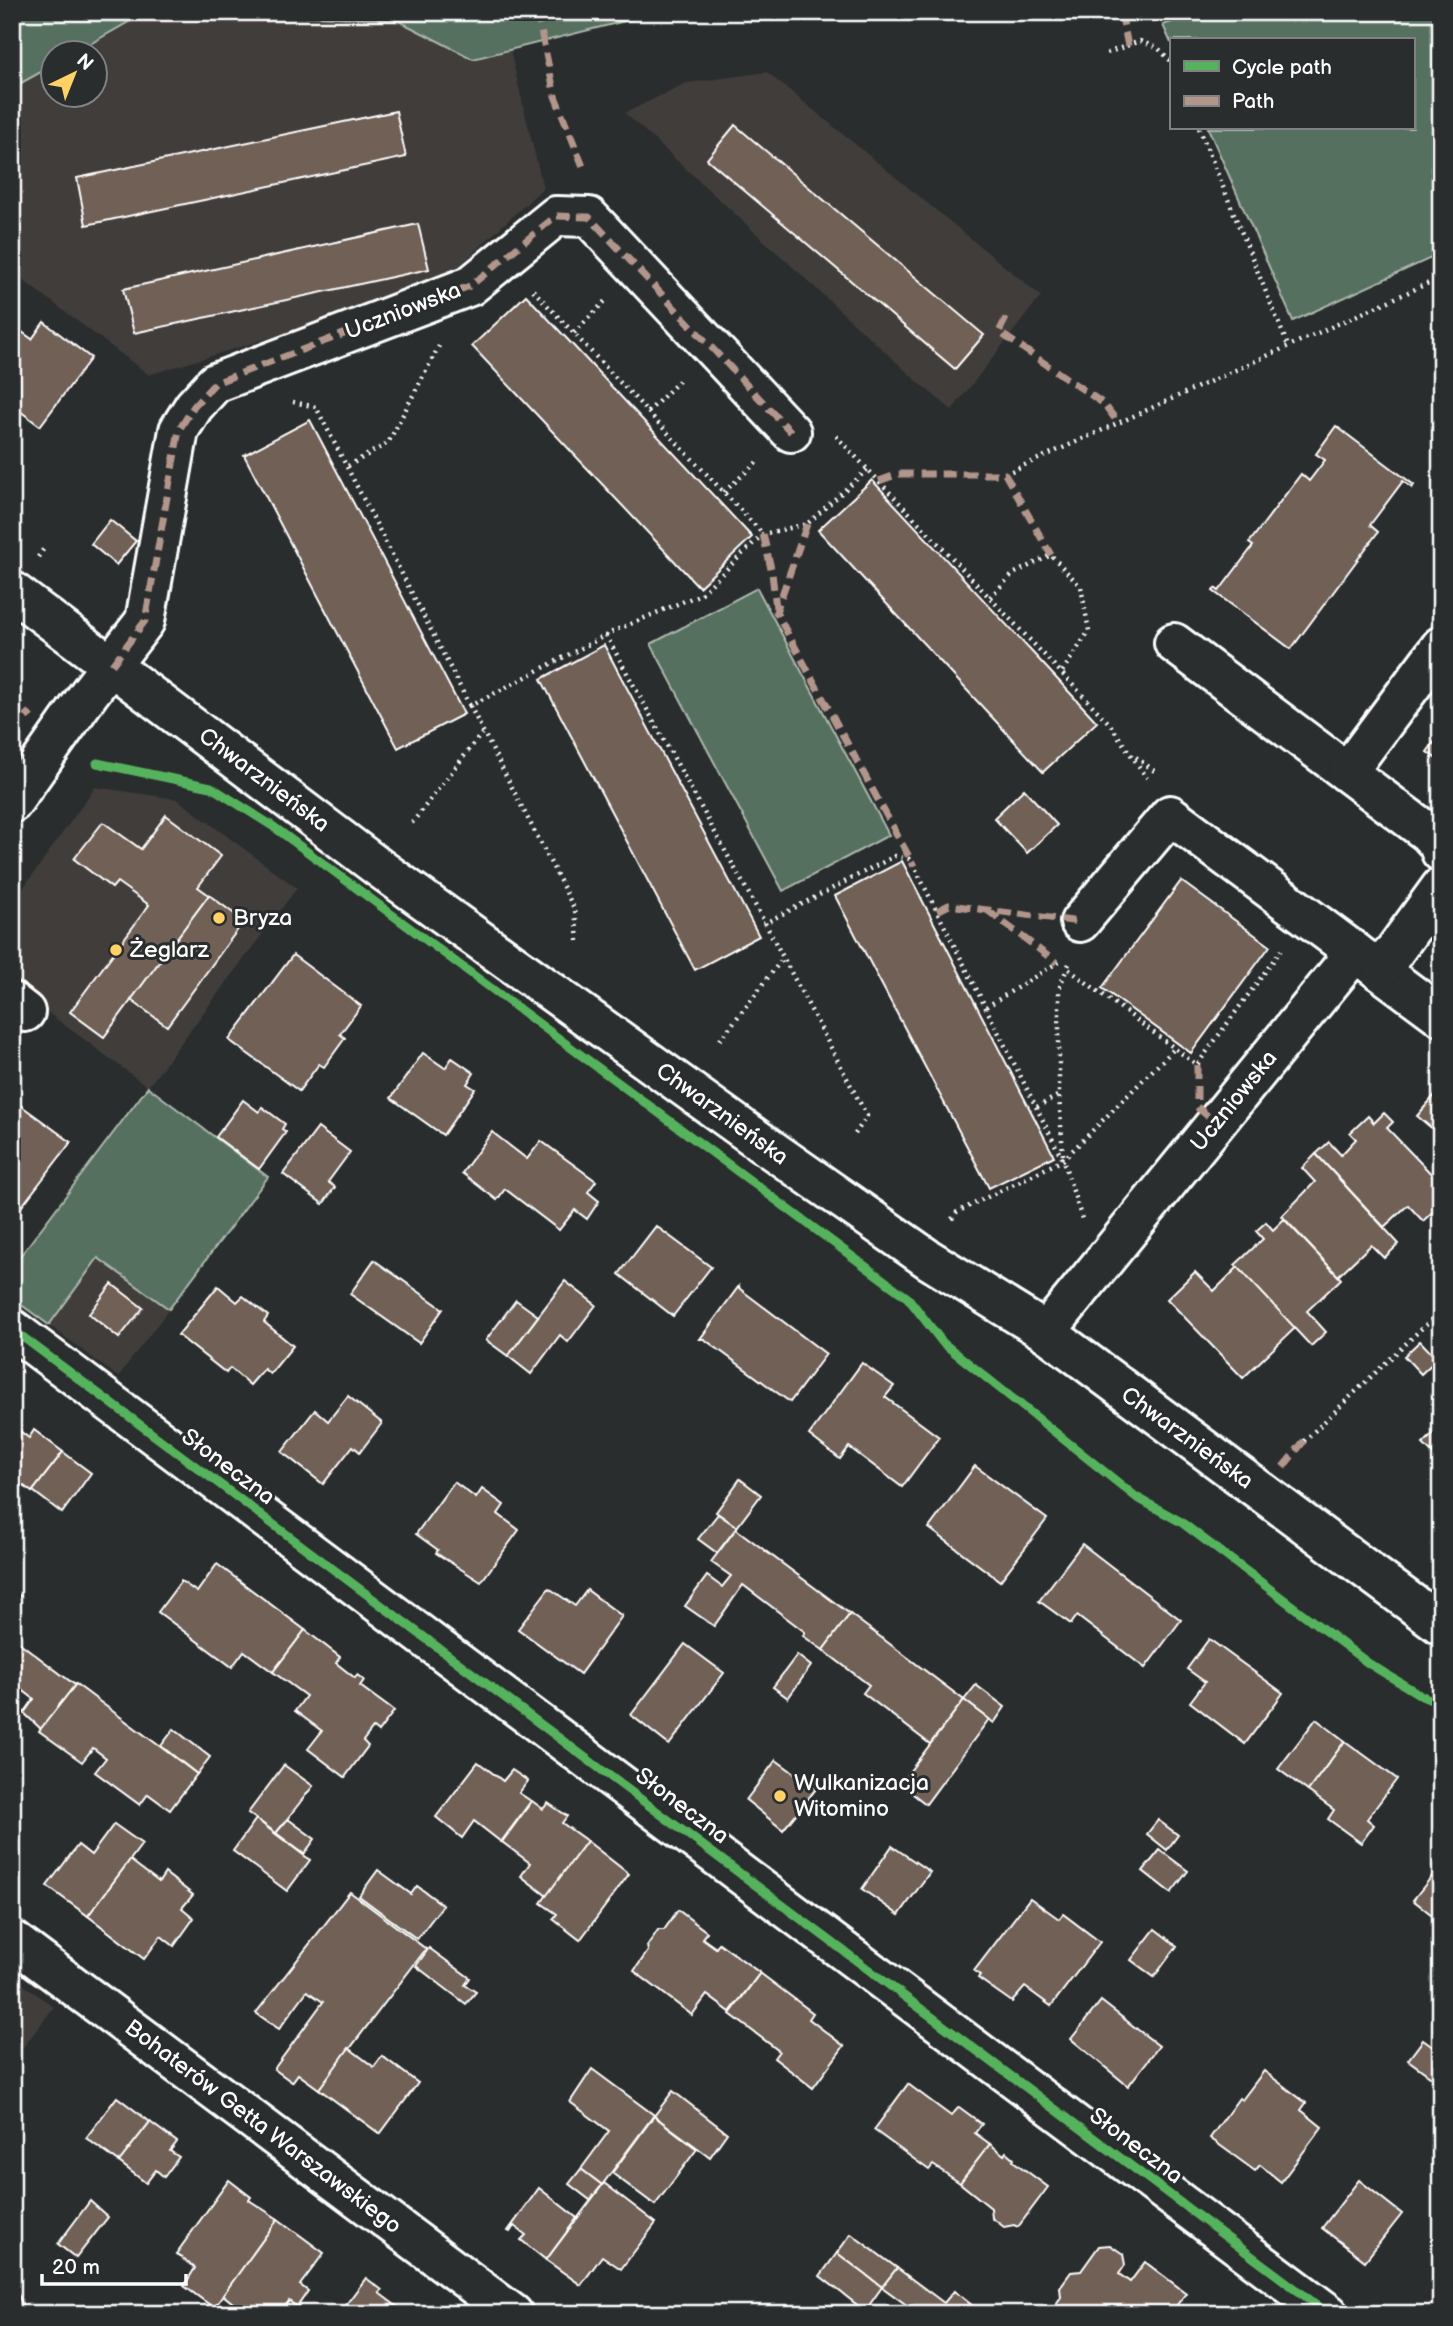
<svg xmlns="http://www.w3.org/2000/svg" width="1453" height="2326" viewBox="0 0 1453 2326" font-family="'Balsamiq Sans',sans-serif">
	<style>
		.built { fill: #3f3c3a }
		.green { fill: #57705e; stroke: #abb8ae; stroke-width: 2 }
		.building { fill: #6f6055; stroke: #fff; stroke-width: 2 }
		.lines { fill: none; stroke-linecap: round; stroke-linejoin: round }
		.minor-casing { stroke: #fff; stroke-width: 44 }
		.major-casing { stroke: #fff; stroke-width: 44 }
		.path { stroke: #fff; stroke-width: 4.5; stroke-dasharray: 2 5; stroke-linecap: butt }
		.minor { stroke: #2a2d2e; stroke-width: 38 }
		.major { stroke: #2a2d2e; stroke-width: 38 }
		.quiet { stroke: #b2968c; stroke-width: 7; stroke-dasharray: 14 7; stroke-linecap: butt }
		.cycleway-casing { stroke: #2a2d2e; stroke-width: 13 }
		.cycleway { stroke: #56b35d; stroke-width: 9 }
		.poi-dot { fill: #ffd166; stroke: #2a2d2e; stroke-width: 2.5 }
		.labels { text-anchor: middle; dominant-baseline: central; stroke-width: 6; stroke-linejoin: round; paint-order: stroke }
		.street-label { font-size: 23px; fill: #fff; stroke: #2a2d2e }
		.poi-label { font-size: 23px; fill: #fff; stroke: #2a2d2e; text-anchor: start }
	</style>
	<rect width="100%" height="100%" fill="#2a2d2e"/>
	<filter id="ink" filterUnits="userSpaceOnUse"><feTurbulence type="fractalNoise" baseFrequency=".0143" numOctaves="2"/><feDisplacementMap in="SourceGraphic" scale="14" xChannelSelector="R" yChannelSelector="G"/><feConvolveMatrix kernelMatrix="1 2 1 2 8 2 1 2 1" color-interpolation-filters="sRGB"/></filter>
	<g filter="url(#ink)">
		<g class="built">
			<path d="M146,12h143l5,3 103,5 76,39 37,-9 33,138 -106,99 -288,88 -137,-103v-89l9,-11 -9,-17v-67l40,-22v28h42v-42h-18z"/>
			<path d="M767,72l274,224 -89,114 -32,-26 -295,-271 61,-30z"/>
			<path d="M95,787l82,12 120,89 -149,199 -136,-101v-82z"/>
			<path d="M98,1258l71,51 -51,68 -69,-52z"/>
			<path d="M12,1976l42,31 -42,55z"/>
		</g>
		<g class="green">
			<path d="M12,12h134l-70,40h-24v14l-40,22z"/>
			<path d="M289,12h372l-188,47 -76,-39 -103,-5z"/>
			<path d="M1199,12h242v249l-8,-4 -140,64 -85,-193h205v-88h-242v3l-8,-18z"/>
			<path d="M757,588l132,247 -106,56 -132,-247z"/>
			<path d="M148,1087l120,90 -99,132 -71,-51 -49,67 -37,-27v-31z"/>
		</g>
		<g class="building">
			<path d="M396,111l10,46 -320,68 -9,-47z"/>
			<path d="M735,125l249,210 -29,34 -248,-210z"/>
			<path d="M418,224l11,45 -295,64 -11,-44z"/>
			<path d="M526,295l226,242 -53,50 -227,-241z"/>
			<path d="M44,322l47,36 -51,68 -28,-21v-80l20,14z"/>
			<path d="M310,420l154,294 -66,34 -154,-293z"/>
			<path d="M1336,426l78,59 -2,3 -9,-7 -33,44 8,7 -87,117 -78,-58 2,-3 4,3 34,-45 -4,-3 52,-69 8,7 16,-21 -9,-6z"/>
			<path d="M872,480l225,242 -54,50 -225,-242z"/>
			<path d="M110,520l26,21 -20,24 -25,-21z"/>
			<path d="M604,645l155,291 -64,34 -154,-291z"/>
			<path d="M1441,733v29l-14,-10z"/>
			<path d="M1024,789l33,36 -30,28 -33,-35z"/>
			<path d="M166,815l55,41 -23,31 11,8 -105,142 -34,-25 79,-107 -32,-23 -5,6 -38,-29 29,-37 38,27z"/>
			<path d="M902,861l152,295 -65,32 -154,-292z"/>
			<path d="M1181,881l89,65 -79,107 -89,-65z"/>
			<path d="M209,895l35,26 -77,105 -36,-26z"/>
			<path d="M293,955l68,51 -21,28 5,4 -21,29 -5,-3 -20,27 -70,-51z"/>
			<path d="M423,1053l22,15 7,-10 22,15 -7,11 8,5 -32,46 -52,-37z"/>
			<path d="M1441,1088v34l-7,8 -17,-14z"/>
			<path d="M12,1099l59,43 -59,77z"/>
			<path d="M243,1100l16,12 3,-5 23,17 -3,5 4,3 -27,37 -43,-32z"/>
			<path d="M1384,1113l9,9 -6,6 54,56v20l-18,17 -15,-16 -24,22 -68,-73 13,-12 12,13 15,-16 -6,-6 18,-17 6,7z"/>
			<path d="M318,1128l32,24 -22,30 7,5 -12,17 -40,-30z"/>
			<path d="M492,1132l35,27 14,-18 55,40 -8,11 11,9 -12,18 -12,-9 -16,20 -54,-41 -8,11 -35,-27z"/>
			<path d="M1316,1154l83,90 -15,14 -13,-13 -33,31 -56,-60 33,-34 -13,-14z"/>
			<path d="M1284,1219l57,60 -34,32 19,21 -15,14 -76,-81 28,-26 -7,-8 10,-9 7,8z"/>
			<path d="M656,1226l55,41 -38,49 -54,-42z"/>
			<path d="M374,1260l69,49 -24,34 -69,-49z"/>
			<path d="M1238,1267l57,61 -52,50 -76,-79 28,-27 19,19z"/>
			<path d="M565,1281l31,24 -28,37 -8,-7 -29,39 -23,-18z"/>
			<path d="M112,1284l31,24 -24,30 -30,-24z"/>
			<path d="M218,1286l19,16 6,-6 25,20 -4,6 29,24 -23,28 -6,-5 -14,16 -20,-17 -4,5 -48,-38z"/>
			<path d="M739,1286l1,3 86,65 -36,48 -86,-63h-4z"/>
			<path d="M516,1300l22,16 -30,40 -22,-16z"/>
			<path d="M1420,1341l17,18 -16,15 -17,-18z"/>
			<path d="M862,1363l32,23 -9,11 54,40 -37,50 -53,-40 -9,12 -31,-24z"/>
			<path d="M348,1396l34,27 -22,29 -7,-6 -30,38 -41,-32 33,-42 13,11z"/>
			<path d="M12,1425l17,13 5,-8 29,22 -31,40 -20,-15z"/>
			<path d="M1439,1428l2,1v33l-18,-18z"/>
			<path d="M63,1452l28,21 -29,40 -29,-22z"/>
			<path d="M975,1466l72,53 -47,62 -71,-53z"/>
			<path d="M740,1479l21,16 -24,32 -21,-15z"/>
			<path d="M454,1482l22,16 6,-9 22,16 -6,9 21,16 -38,52 -45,-29 2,-3 -22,-16z"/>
			<path d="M718,1514l19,13 -20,26 -19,-14z"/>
			<path d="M736,1529l114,85 -27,36 -20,-14 2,-4 -62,-47 -29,41 -29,-20 22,-30 15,11 9,-11 -20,-14z"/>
			<path d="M1082,1544l99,76 -36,48 -68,-52 -6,8 -32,-23z"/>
			<path d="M217,1564l88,66 -32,42 -29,-21 -12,16 -74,-55 23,-31 16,11z"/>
			<path d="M549,1588l26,18 12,-16 35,26 -42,58 -62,-45z"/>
			<path d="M12,1590l8,6 -8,10z"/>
			<path d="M850,1614l114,86 -34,44 -67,-51 6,-8 -46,-35z"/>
			<path d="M305,1630l35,27 -4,6 19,15 2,-3 7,5 -4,6 34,25 -16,21 -5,-4 -10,13 5,5 -23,31 -37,-28 14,-18 -27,-20 11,-15 -33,-24z"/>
			<path d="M12,1637l63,48 -34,44 -17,-16 10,-14 -22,-17z"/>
			<path d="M1209,1639l74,54 -38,51 -55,-42 15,-20 -18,-13z"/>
			<path d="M685,1644l39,29 -55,72 -38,-30z"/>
			<path d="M797,1655l14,11 -23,32 -15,-11z"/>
			<path d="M76,1684l121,90 -27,36 -22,-16 -8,11 -45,-33 11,-14 -13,-10 -11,14 -43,-31z"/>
			<path d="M976,1685l29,22 -11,16 -30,-23z"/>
			<path d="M964,1700l25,19 -63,85 -26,-20z"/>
			<path d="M1316,1719l29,22 -37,50 -30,-22z"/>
			<path d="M174,1729l36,28 -13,17 -36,-28z"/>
			<path d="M1345,1741l52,38 -30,40 7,6 -13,18 -33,-24 6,-9 -26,-19z"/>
			<path d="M776,1760l40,29 -33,41 -37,-30z"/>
			<path d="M478,1762l25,19 9,-11 16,11 -9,12 12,8 -30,41 -27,-21 -12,17 -26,-21z"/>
			<path d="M284,1765l29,21 -37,47 -28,-20z"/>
			<path d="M532,1801l11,8 5,-6 19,13 -5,7 25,18 -40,55 -26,-20 9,-13 -28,-21z"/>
			<path d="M256,1819l54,41 -23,31 -54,-40z"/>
			<path d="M288,1819l27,20 -11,15 -28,-21z"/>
			<path d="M1158,1820l20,15 -11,15 -20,-16z"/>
			<path d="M114,1824l28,20 -54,72 -41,-30 31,-41 13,10z"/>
			<path d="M587,1841l42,33 -49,66 -27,-21 4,-5 -16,-11z"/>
			<path d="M892,1846l38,26 -31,43 -37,-26z"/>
			<path d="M1160,1850l28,21 -17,22 -28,-22z"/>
			<path d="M130,1860l29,22 6,-9 28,22 -11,13 12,10 -20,28 -13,-10 -17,23 -56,-43z"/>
			<path d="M1441,1865v57l-28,-22z"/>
			<path d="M378,1870l33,24 6,-8 26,19 -26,34 -58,-43z"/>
			<path d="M350,1892l76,57 -107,140 -21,-15 -6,8 -18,-13 49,-67 -16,-11 -28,38 -23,-16z"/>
			<path d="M1030,1898l29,21 4,-5 37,28 -49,64 -26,-19 -13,15 -34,-24 2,-3 -6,-4z"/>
			<path d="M678,1910l29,22 -5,6 14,10 3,-5 41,30 -30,39 -23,-17 -15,20 -58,-44 14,-20 -1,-5 11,-16h6z"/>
			<path d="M1155,1929l22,17 -23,31 -23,-17z"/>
			<path d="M429,1948l41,30 -5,7 11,7 -10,12 -50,-38z"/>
			<path d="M760,1973l53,40 -4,6 35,27 -31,42 -39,-30 5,-7 -49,-37z"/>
			<path d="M1101,2001l58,45 -31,40 -57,-47z"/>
			<path d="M1423,2040l18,13v31l-33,-24z"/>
			<path d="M349,2048l25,19 8,-11 36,27 -38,51 -61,-45z"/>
			<path d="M592,2069l62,46 -52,70 -21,-16 28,-38 -39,-29z"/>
			<path d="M1264,2071l42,32 -5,7 21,17 -41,55 -21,-17 -5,6 -45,-33 29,-40 3,2z"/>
			<path d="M908,2084l43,32 8,-9 23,17 -7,9 15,11 -30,39 -27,-18 -4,5 -55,-40z"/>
			<path d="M673,2091l54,42 -17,24 -56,-41z"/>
			<path d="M117,2097l33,25 -31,40 -33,-24z"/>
			<path d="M654,2116l43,33 -42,56 -43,-32z"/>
			<path d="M150,2122l27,20 -7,9 9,6 -15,20 -8,-7 -10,13 -27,-21z"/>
			<path d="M990,2144l14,11 2,-3 8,7 -1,2 35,26 -30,40 -4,-2 -10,2 -12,-9 -1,-10 -31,-25z"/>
			<path d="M581,2169l21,16 -12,15 -21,-16z"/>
			<path d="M229,2180l22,17 -2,3 29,19 -64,89 -30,-22 11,-18 -19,-14z"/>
			<path d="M1359,2180l43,34 -37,47 -43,-33z"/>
			<path d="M604,2183l52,40 -35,46 -19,-13 -21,29 -35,-25z"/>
			<path d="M539,2188l38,30 -31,42 -25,-20 5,-5 -12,-9 -4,6 -2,-1z"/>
			<path d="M90,2201l18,16 -32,41 -18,-14z"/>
			<path d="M278,2219l46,34 -24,32 8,6 -11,16 -8,-6 -10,13h-32l-24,-19z"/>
			<path d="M851,2234l46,34 -15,19 -45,-34z"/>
			<path d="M1110,2245l13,9 2,11 -6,9 11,8 15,-20 41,31 -16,21h-121l12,-17 -1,-10 11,-15 10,-1 18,-25z"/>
			<path d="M837,2253l45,34 -17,24 -45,-35z"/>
			<path d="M897,2268l47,35 10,-12 24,19 -2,4h-57l-37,-27z"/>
			<path d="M366,2278l16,12 -3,3 24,18 -2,3h-62z"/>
			<path d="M18,2294l7,17 -13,3v-18z"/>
		</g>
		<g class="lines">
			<defs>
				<g id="minor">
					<path d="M1174,643l253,189 11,12 3,8"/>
					<path d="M1347,772l94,-126"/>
					<path d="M12,803l78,-111 55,-71 34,-191 15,-24 21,-23 255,-97 86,-70 33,1 202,215"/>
					<path d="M1080,922l90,-107 271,201"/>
					<path d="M1380,971l61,-84"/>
					<path d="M12,1002l13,10"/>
					<path d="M12,1329l1317,985"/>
					<path d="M1046,1332l309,-380"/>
					<path d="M12,1940l501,374"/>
				</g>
				<path id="major" d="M12,591l366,276 394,283 156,109 118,73 395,293"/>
			</defs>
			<use href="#minor" class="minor-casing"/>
			<use href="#major" class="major-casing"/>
			<g class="path">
				<path d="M1107,53l33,-12 19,8 12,12"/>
				<path d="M1199,128l89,218"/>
				<path d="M533,290l230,244"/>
				<path d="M574,333l33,-34"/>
				<path d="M293,402l23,5 154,299"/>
				<path d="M648,412l34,-34"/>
				<path d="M836,436l273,287 38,55"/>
				<path d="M348,466l40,-23 51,-97"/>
				<path d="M1005,474l428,-193 8,4"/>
				<path d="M724,492l34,-31"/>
				<path d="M38,557l7,-10"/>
				<path d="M990,597l23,-23 38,-19 30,32 8,44 -27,41"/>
				<path d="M606,635l159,288"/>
				<path d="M1136,757l21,16"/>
				<path d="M412,823l71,-91"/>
				<path d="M578,941l-3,-31 -105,-204 146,-76 85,-36 62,-60 44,-10 61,-55"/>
				<path d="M1069,964l-2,4 130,97 84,-115"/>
				<path d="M986,1007l74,-46"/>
				<path d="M720,1040l63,-82"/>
				<path d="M1037,1107l22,-12"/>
				<path d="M855,1134l12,-18 -102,-193 130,-67 14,3 5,7 149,294 19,59"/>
				<path d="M1063,1155l-4,-60v-106l8,-21"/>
				<path d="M952,1219l5,-7 106,-52 112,-112"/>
				<path d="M1304,1441l137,-131"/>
			</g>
			<use href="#minor" class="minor"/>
			<use href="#major" class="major"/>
			<g class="quiet">
				<path d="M537,12l18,84 29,73"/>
				<path d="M1121,12l7,34"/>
				<path d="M1006,318l-7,14 105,72 15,20"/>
				<path d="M879,481l19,-7h107l46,81"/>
				<path d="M807,524l-31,88 138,254"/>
				<path d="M763,534l9,39 4,35"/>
				<path d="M112,665l33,-44 34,-191 15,-24 21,-23 255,-97 86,-70 33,1 202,215"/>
				<path d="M12,695l19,23"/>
				<path d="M987,910l70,53"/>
				<path d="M937,911l12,-6 131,17"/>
				<path d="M1197,1065v42l19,16"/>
				<path d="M1283,1467l21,-26"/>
			</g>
			<defs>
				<g id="cycleway">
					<path d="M97,763l114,24 63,40 634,471 35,45 193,154 45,25 187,141 54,33 19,8"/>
					<path d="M12,1329l1317,985"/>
				</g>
			</defs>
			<use href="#cycleway" class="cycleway-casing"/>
			<use href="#cycleway" class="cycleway"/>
		</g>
	</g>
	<g class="poi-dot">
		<circle cx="219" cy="918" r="7"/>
		<circle cx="116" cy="950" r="7"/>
		<circle cx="780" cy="1796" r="7"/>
	</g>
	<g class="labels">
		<g class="street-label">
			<text transform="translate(403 311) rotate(-21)">Uczniowska</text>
			<text transform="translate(264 780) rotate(37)">Chwarznieńska</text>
			<text transform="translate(1234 1101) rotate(-51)">Uczniowska</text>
			<text transform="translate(722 1114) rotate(36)">Chwarznieńska</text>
			<text transform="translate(1187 1438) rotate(36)">Chwarznieńska</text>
			<text transform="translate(228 1467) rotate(37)">Słoneczna</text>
			<text transform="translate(682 1806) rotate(37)">Słoneczna</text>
			<text transform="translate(263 2127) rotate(37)">Bohaterów Getta Warszawskiego</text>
			<text transform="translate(1136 2146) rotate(37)">Słoneczna</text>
		</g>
		<g class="poi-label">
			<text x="233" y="918">Bryza</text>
			<text x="130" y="950">Żeglarz</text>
			<text x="794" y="1783">Wulkanizacja<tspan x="794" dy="26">Witomino</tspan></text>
		</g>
	</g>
	<rect width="1453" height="2326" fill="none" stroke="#2a2d2e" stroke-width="42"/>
	<rect x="21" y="21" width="1411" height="2284" fill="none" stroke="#fff" stroke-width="2.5" filter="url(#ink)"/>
	<rect x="1170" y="38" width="245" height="91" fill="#2a2d2e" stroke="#7f8182" stroke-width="2"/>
	<rect x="1184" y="61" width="35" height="10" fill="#56b35d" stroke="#7f8182" stroke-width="2"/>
	<text x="1232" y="74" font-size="21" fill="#ffffff">Cycle path</text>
	<rect x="1184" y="96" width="35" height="10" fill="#b2968c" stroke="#7f8182" stroke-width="2"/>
	<text x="1232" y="108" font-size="21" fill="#ffffff">Path</text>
	<g transform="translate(74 74) rotate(43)"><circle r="33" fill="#2a2d2e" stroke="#7f8182" stroke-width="2"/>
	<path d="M0-5L12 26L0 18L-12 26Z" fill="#ffd166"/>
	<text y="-10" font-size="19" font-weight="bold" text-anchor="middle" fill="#ffffff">N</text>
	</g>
	<path d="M42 2274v10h144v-10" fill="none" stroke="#ffffff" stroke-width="3.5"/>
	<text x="52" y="2274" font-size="21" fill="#ffffff" stroke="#2a2d2e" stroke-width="5" paint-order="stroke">20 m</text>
</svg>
